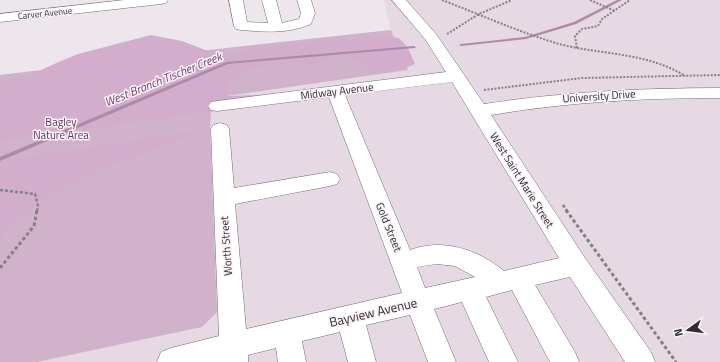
<svg xmlns="http://www.w3.org/2000/svg" width="720" height="362" viewBox="0 0 720 362" font-family="'Titillium Web',sans-serif">
	<style>
		.built { fill: #e6d9e3 }
		.green { fill: #d0b3cb }
		.forest { fill: #d2aecc }
		.lines { fill: none; stroke-linecap: round; stroke-linejoin: round }
		.stream { fill: #ad8aa7; fill-rule: evenodd }
		.minor-casing { stroke: #716b70; stroke-width: 1 }
		.path-far2 { stroke: #868185; stroke-width: 2; stroke-dasharray: 2 1.5; stroke-linecap: butt }
		.path-far1 { stroke: #868185; stroke-width: 2.5; stroke-dasharray: 3 2; stroke-linecap: butt }
		.path { stroke: #868185; stroke-width: 3; stroke-dasharray: 3.5 2.5; stroke-linecap: butt }
		.minor { fill: #fff; fill-rule: evenodd }
		.labels { text-anchor: middle; dominant-baseline: central; stroke-width: 3; stroke-linejoin: round; paint-order: stroke }
		.far-street-label { font-size: 9px; fill: #302d2f; stroke: #faf3f9 }
		.street-label { font-size: 11px; fill: #302d2f; stroke: #faf3f9 }
		.park-label { font-size: 11px; fill: #61335b; stroke: #faf3f9 }
		.water-label { font-size: 12px; font-style: italic; fill: #74446d; stroke: #faf3f9 }
		.near-street-label { font-size: 13px; fill: #302d2f; stroke: #faf3f9 }
	</style>
	<rect width="100%" height="100%" fill="#ede6ec"/>
	<path class="built" d="M384,0h336v362h-720v-287l209,-25 182,-20z"/>
	<path class="green" d="M391,30l17,40 -196,28 -2,29 7,185 -15,15 -165,35h-37v-287l209,-25z"/>
	<g class="forest">
		<path d="M151,35l31,6 26,10 25,2 62,-10 38,-2 46,-5 20,2 9,10 7,16 -14,6 -27,1 -21,-12 -18,-5 -9,6 -21,6 -17,-7 -42,11 -19,14 1,12 31,-1 56,-6 10,6 -325,47v-61l27,-4 27,-13 24,-10z"/>
		<path d="M194,131l2,3 -89,33 -56,27 -38,32 -13,14v-79z"/>
	</g>
	<g class="lines">
		<g class="stream">
			<path d="M617,0h5l-46,24 -50,15 -65,7 -2,-1 2,-1 64,-7 49,-15z"/>
			<path d="M414,46l2,1 -1,1 -187,16 -228,97v-4l226,-95z"/>
		</g>
		<defs>
			<g id="minor">
				<path d="M124,0h44l-2,3 -5,1 -161,18v-8z"/>
				<path d="M229,0h14l4,22 21,1 -6,-23h14l6,23 17,-4 2,-6 -4,-13h14l4,13 -4,11c-23,10 -45,8 -70,6l-5,-1 -2,-3z"/>
				<path d="M392,0h14l30,34 48,70c78,-12 157,-16 236,-16v10c-77,0 -153,4 -229,17l94,143 66,94 4,10h-30l-55,-85 -35,8 40,67 4,10h-29l-38,-72 -26,7 32,65h-29l-27,-60 -28,7 22,53h-28l-18,-47 -44,10 10,37h-28l-8,-30 -38,9 4,21h-28l-2,-14 -28,7v7h-91l4,-10 10,-4 48,-12 -8,-207 2,-4 7,-2 7,2 2,4 5,59 96,-16 7,2 3,5 -3,5 -7,2 -95,18 11,125 156,-36 -73,-196 -112,14 -6,-1 -3,-4 3,-4 6,-1 229,-29 -21,-33zM452,82l107,176 -55,13c-27,-22 -61,-33 -94,-21l-65,-155zM437,264l18,2 20,11 -50,11 -8,-21z"/>
			</g>
		</defs>
		<use href="#minor" class="minor-casing"/>
		<g class="path-far2">
			<path d="M442,0c39,15 77,32 117,44 42,11 88,8 126,32"/>
			<path d="M590,0l25,11"/>
			<path d="M447,34l32,-20 33,-14"/>
			<path d="M577,48l-2,-12 7,-7 16,-3 4,-7 28,-19"/>
			<path d="M484,90l98,-12 138,-3"/>
		</g>
		<g class="path-far1">
			<path d="M0,190l35,4 3,12 -1,5"/>
			<path d="M563,205l4,6"/>
		</g>
		<g class="path">
			<path d="M566,210l110,152"/>
			<path d="M0,268l34,-42 3,-16"/>
		</g>
		<use href="#minor" class="minor"/>
	</g>
	<g class="labels">
		<g class="far-street-label">
			<text transform="translate(45 13) rotate(-6)">Carver Avenue</text>
		</g>
		<g class="street-label">
			<text transform="translate(337 91) rotate(-7)">Midway Avenue</text>
			<text transform="translate(599 96) rotate(-4)">University Drive</text>
			<text transform="translate(522 180) rotate(58)">West Saint Marie Street</text>
			<text transform="translate(389 227) rotate(68)">Gold Street</text>
			<text transform="translate(226 246) rotate(-94)">Worth Street</text>
		</g>
		<g class="park-label">
			<text x="61" y="122">Bagley<tspan x="61" dy="13">Nature Area</tspan></text>
		</g>
		<g class="water-label">
			<text transform="translate(163 79) rotate(-22)">West Branch Tischer Creek</text>
		</g>
		<g class="near-street-label">
			<text transform="translate(373 312) rotate(-13)">Bayview Avenue</text>
		</g>
	</g>
	<g transform="translate(688 330) rotate(256)" stroke="#faf3f9" stroke-width="3" paint-order="stroke">
	<path d="M0-3L7 15L0 10L-7 15Z" fill="#302d2f"/>
	<text y="-6" font-size="11" font-weight="bold" text-anchor="middle" fill="#302d2f">N</text>
	</g>
</svg>
